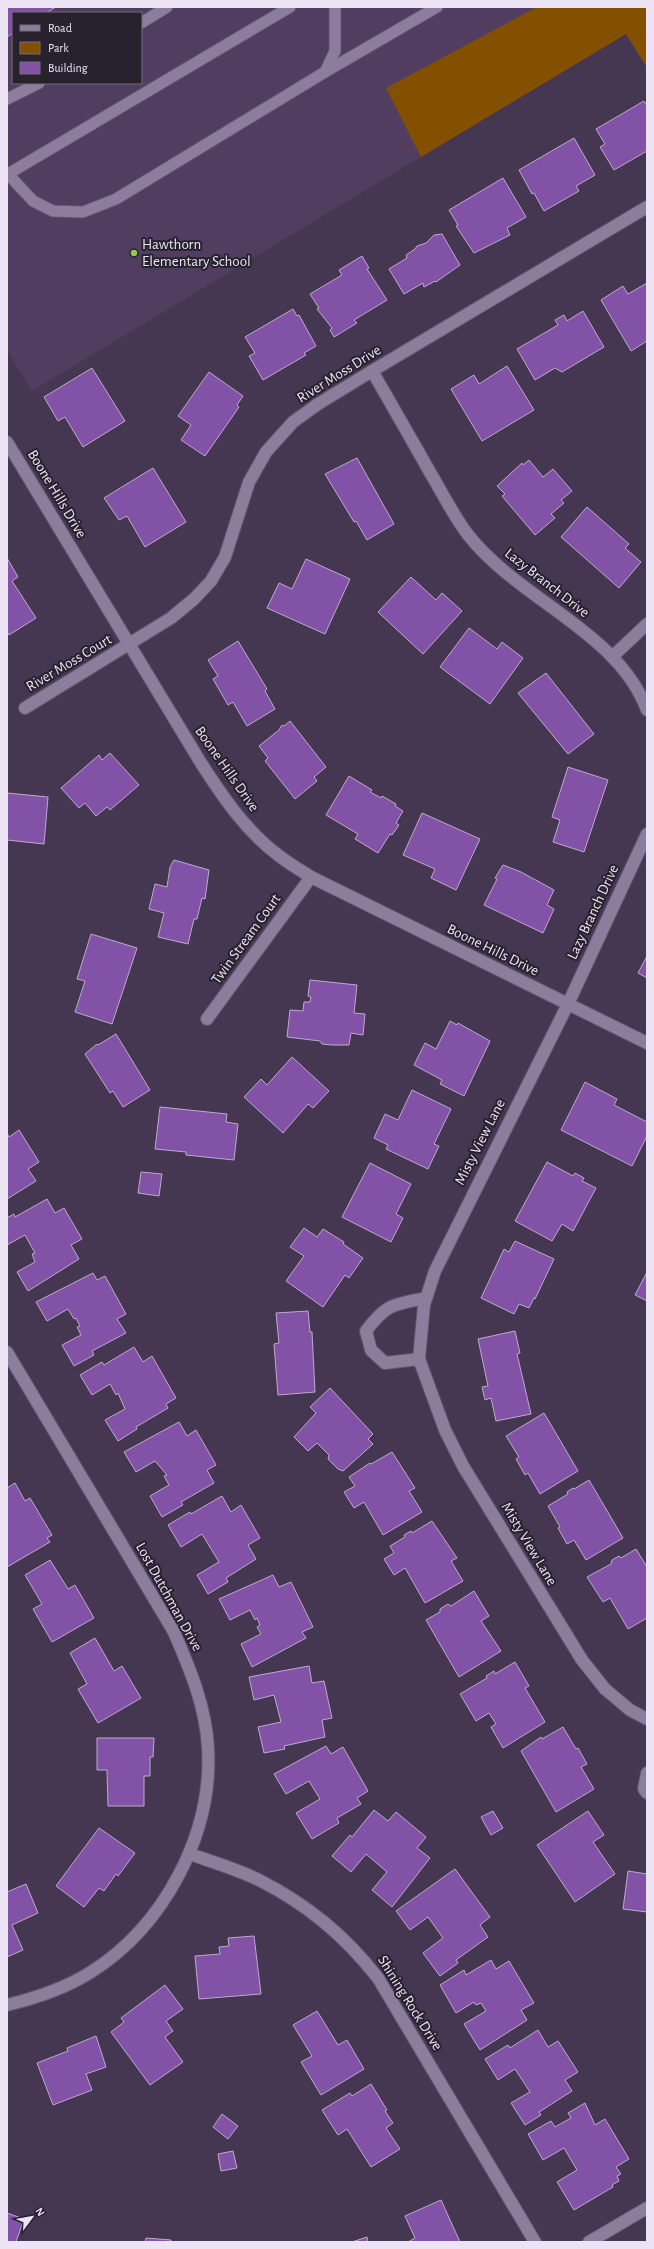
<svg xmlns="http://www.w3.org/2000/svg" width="654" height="2249" viewBox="0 0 654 2249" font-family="'Alegreya Sans',sans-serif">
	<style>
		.built { fill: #503d5f; fill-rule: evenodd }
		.green { fill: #835000 }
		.building { fill: #8252a6; stroke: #bdabcd }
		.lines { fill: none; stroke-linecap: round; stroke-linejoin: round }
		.service-casing { stroke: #61546c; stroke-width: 13 }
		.minor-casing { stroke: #61546c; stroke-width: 14 }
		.tertiary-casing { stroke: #61546c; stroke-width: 14 }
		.service { stroke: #8d7d9c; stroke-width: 11 }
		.minor { stroke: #8d7d9c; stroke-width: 12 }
		.tertiary { stroke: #8d7d9c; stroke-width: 12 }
		.poi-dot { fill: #93cc3d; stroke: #28212e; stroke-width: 1.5 }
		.labels { text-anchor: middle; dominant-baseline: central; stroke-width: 4; stroke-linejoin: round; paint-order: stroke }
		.poi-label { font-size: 15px; fill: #ece3f4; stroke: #28212e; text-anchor: start }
		.street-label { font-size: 15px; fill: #ece3f4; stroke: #28212e }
	</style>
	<rect width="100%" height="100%" fill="#453652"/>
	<path class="built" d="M7,7h640v14l-615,370 -25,-41zM13,13h128v70h-128z"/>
	<path class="green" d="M537,7h110v61l-21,-34 -205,123 -35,-69z"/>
	<g class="building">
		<path d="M7,7h49l-10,6h-33v20l-6,4z"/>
		<path d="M644,101l3,5v45l-33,19 -14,-23 5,-3 -9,-15z"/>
		<path d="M574,138l21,37 -19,11 3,5 -35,20 -10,-18 -2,1 -13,-24z"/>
		<path d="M503,178l23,39 -19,11 3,7 -36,18 -18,-27 2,-1 -9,-15z"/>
		<path d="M442,234l18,31 -24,17 -1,-1 -11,6 -1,-4 -19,11 -15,-25 18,-11 -1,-3 9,-6 2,-3 9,-3 8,-8z"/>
		<path d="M362,256l7,12 -2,1 20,31 -33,20 3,3 -23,14 -4,-7 2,-2 -15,-19 2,-1 -9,-14 32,-19 -3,-5z"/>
		<path d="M647,283v58l-16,10 -30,-51 22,-14 5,8z"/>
		<path d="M293,309l4,7 2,-1 17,31 -12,7 2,2 -43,25 -14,-24 6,-3 -10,-16z"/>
		<path d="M583,311l21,36 -42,25 -7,-4 -20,12 -18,-31 41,-24 -3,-5 9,-5 3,6z"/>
		<path d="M507,366l27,44 -52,31 -31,-52 23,-14 5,9z"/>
		<path d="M92,368l33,53 -42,26 -18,-30 -7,4 -14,-24z"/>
		<path d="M209,372l34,24 -6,9 2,2 -34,49 -24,-16 10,-15 -13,-9z"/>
		<path d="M357,458l37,66 -27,16 -11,-19 -2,1 -29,-48z"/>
		<path d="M529,460l14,17 10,-8 19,22 -11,9 3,3 -13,11 4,4 -20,17 -33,-39 3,-2 -8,-8 25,-23 1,2z"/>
		<path d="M153,468l33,54 -41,25 -18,-31 -8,4 -15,-22z"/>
		<path d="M587,507l42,37 -4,4 16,14 -22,26 -58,-51z"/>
		<path d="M7,558l11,19 -6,4 24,37 -27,17 -2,-4z"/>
		<path d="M306,559l44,20 -25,55 -58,-26 12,-25 13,6z"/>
		<path d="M411,577l25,23 6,-7 20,18 -39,43 -45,-42z"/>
		<path d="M469,628l28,21 5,-7 21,16 -33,46 -50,-37z"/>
		<path d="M238,641l29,48 -2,2 10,18 -28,17 -14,-24 -5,3 -15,-26 5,-3 -10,-16z"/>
		<path d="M546,673l48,61 -26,20 -50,-61z"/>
		<path d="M290,721l36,46 -12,10 3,4 -22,18 -30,-38 3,-3 -9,-12 20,-16 3,-5 2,1z"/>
		<path d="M110,753l29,32 -29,25 -3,-3 -11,9 -11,-13 -6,5 -18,-20 38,-33 3,5z"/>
		<path d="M568,767l40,13 -24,72 -31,-10 7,-22 -8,-3z"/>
		<path d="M349,776l23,14 -2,2 11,6 1,-2 14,8 -1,2 8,5 -7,12 3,2 -7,10 -2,-1 -12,19 -23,-14 3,-5 -32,-19z"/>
		<path d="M7,793l41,4 -4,47 -37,-4z"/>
		<path d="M422,813l58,26 -24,51 -25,-12 4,-9 -32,-14z"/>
		<path d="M174,860l35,10 -4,29 -3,-1 -5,21h-3l-6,25 -30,-7 6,-24 -15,-4 6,-25 12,3 3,-20z"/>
		<path d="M503,865l18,7 33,18 -7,15 7,4 -11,24 -59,-28 13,-26 -2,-1z"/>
		<path d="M91,934l46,14 -25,76 -37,-12 10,-31 -8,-2z"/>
		<path d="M647,956v22l-9,-5z"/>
		<path d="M310,980l47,5 -3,28 11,1 -2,21 -12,-2 -2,12h-17l-10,-1 -2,-3 -33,-4 3,-27 13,1 1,-9h6l1,-5 -3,-1z"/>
		<path d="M450,1021l7,4 1,-2 32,18 -26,55 -24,-12 2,-4 -28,-15 11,-22 11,6z"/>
		<path d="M116,1034l34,56 -27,17 -10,-16 -3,2 -25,-39 12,-10 1,1z"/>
		<path d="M292,1057l37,34 -16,17 -5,-4 -25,29 -39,-36 17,-18 6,6z"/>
		<path d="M585,1082l32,17 -3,6 33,17v14l-15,30 -71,-36z"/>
		<path d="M412,1090l39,19 -17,35 5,2 -11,23 -42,-20 2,-4 -14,-7 11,-24 13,6z"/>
		<path d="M160,1107l67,7 -1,8 12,2 -4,36 -48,-5v-3l-31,-3z"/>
		<path d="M19,1130l20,32 -11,7 8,12 -29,18v-66l2,4z"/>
		<path d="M547,1162l26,14 2,-3 9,5 -2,3 14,7 -23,43 -11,-7 -10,17 -37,-20z"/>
		<path d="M370,1163l41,21 -15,30 7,4 -12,24 -49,-25z"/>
		<path d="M141,1172l21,2 -3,22 -21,-3z"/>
		<path d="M47,1199l8,14 9,-5 18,31 -11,6 8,14 -51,32 -11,-19 18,-10 -3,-8 3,-1 -10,-18 -18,10v-27l7,-4 1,3z"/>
		<path d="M304,1228l13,9 6,-8 21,13 -1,2 20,14 -14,20 -4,-3 -22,32 -37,-26 18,-25 -14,-9z"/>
		<path d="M515,1241l39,18 -19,40 -1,-1 -5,10 -10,-4 -5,10 -33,-16 23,-49 5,3z"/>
		<path d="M647,1272v29l-12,-6z"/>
		<path d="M93,1273l4,7 8,-4 21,38 -9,5 9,14 -34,18 2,4 -20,11 -12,-21 19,-10 -4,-8 3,-1 -4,-8 -2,1 -6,-10 -21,12 -11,-19z"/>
		<path d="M308,1311l2,21h2l3,60 -37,3 -4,-51 5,-1 -3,-30z"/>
		<path d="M515,1331l5,22 -3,1 14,60 -35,7 -5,-23 -6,2 -3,-13 6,-1 -10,-47z"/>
		<path d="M134,1347l9,15 9,-6 24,42 -10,6 2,4 -32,19 1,2 -19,12 -13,-21 20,-11 -7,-16 -2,2 -6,-11 -18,11 -12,-20 22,-13 2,3z"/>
		<path d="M330,1388l43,46 -5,5 5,5 -30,27 -5,-2 -10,-10 1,-4 -12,-12 -9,8 -14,-14 22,-24 -6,-6z"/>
		<path d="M544,1413l34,58 -38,23 -12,-21 -3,2 -9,-16 3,-2 -13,-21z"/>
		<path d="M179,1422l8,14 9,-6 20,35 -9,5 7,13 -33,19 2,3 -21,12 -12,-21 19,-11 -5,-9 3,-1 -12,-14 -19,11 -12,-20z"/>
		<path d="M392,1452l23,36 -6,3 13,21 -39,23 -19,-33 -10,6 -10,-16 11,-6 -6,-9 21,-14 1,1z"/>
		<path d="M589,1480l34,58 -37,22 -12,-20 -7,4 -9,-16 2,-1 -12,-21 20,-12 -1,-2 6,-4 1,1z"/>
		<path d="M15,1483l10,18 5,-3 22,37 -5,3 3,4 -43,25v-79z"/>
		<path d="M222,1496l9,16 10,-7 19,33 -12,7 8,14 -30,19 2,4 -20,12 -11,-19 22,-13 -17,-28 -21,13 -13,-22 22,-13 1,2z"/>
		<path d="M432,1521l25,37 -6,3 12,20 -38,22 -20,-35 -11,7 -10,-16 10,-6 -4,-7 15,-9 -1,-2 7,-4 1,2z"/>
		<path d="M636,1549l11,18v51l-19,11 -18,-31 -7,4 -16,-25 24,-13 1,-4 7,-4 2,2z"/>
		<path d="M50,1560l18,29 7,-4 19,33 -42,24 -19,-33 9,-5 -17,-29z"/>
		<path d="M273,1575l6,12 12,-5 22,45 -11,5 4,6 -54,29 -11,-23 20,-10 -4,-7 3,-2 -3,-7 -2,2 -5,-10 -20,10 -11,-21z"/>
		<path d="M474,1591l15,25 -8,5 20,30 -42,26 -33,-57 14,-8v-3l8,-5 3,2z"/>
		<path d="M95,1638l19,33 8,-5 19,32 -43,25 -20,-34 9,-5 -17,-31z"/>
		<path d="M515,1662l14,24 -4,2 20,34 -42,26 -12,-21 5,-3 -7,-11 -13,8 -16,-27 27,-16 -1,-2 8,-5 1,3z"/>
		<path d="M309,1666l3,17 12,-2 8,37 -10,2 3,17 -41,9 1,3 -21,4 -6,-26 23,-5 -7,-27 -20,5 -5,-23z"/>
		<path d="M563,1727l13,22 2,-1 9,16 -6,3 13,22 -38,23 -35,-61 20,-14 1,2z"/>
		<path d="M97,1738h57l-1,19h-3v19h-6v30h-36l-1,-36h-10z"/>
		<path d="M326,1746l5,8 12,-7 25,44 -11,7 4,6 -24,14 2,5 -27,16 -16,-26 24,-14 -11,-18 -23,13 -12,-20z"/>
		<path d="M374,1810l14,11 8,-9 30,25 -9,11 13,10 -38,49 -20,-17 15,-18 -21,-18 -15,18 -19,-16 18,-21 2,2z"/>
		<path d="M493,1811l10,17 -12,7 -10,-18z"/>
		<path d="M588,1811l16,24 -11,7 22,32 -40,28 -38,-57z"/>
		<path d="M99,1828l36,25 -17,23 -2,-2 -12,17 -5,-3 -15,19 -28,-21z"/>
		<path d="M455,1869l35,48 -10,8 8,12 -32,23 2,3 -18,13 -17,-23 20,-15 -15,-21 -18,13 -14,-19z"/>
		<path d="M628,1871l19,3v38l-24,-3z"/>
		<path d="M26,1884l12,29 -26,12 11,25 -16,7v-65z"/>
		<path d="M254,1936l7,58 -62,5 -4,-43 25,-2 -1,-7 10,-1 -1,-8z"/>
		<path d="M491,1960l5,9 13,-8 25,42 -13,7 6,10 -47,30 -16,-26 22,-13 -5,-8 -5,2 -2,-3 -18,11 -16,-28 24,-15 2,5z"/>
		<path d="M165,1985l18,24 -17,12 7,10 -8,6 18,25 -33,23 -39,-53 13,-10 -3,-4z"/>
		<path d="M317,2011l21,34 9,-5 17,29 -43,26 -20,-33 11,-6 -19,-31z"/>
		<path d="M538,2030l10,17 10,-6 20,31 -13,8 7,11 -33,21 2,3 -16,10 -14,-22 19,-11 -15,-23 -17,11 -13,-21 23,-14 2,3z"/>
		<path d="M96,2036l10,31 -20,7 6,16 -39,15 -16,-42 31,-12 -1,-3z"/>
		<path d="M371,2084l16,26 -2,1 8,12 -7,5 14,21 -29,18 -24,-38 -9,6 -16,-25 28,-17 2,3z"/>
		<path d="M585,2103l10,22 10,-6 24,40 -13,8 5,7 -4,2 2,5 -7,4 1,2 -39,23 -17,-28 20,-12 -13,-22 -21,12 -15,-26 23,-13 4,6 16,-9 -3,-5z"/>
		<path d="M222,2114l16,12 -10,13 -15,-12z"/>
		<path d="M233,2151l4,17 -16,3 -3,-17z"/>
		<path d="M441,2200l19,42h-52l7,-4 -10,-22z"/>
		<path d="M7,2213l17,6 -8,23h-9z"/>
		<path d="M367,2237l1,5h-16z"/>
		<path d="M146,2238l25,2v2h-26z"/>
	</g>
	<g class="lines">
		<defs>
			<g id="service">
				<path d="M141,23l26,-16"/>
				<path d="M325,72l112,-65"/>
				<path d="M7,99l32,-16"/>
				<path d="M7,173l26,28 20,10 30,1 33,-13 209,-127 10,-21v-44"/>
				<path d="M8,174l282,-167"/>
			</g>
			<g id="minor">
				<path d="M372,371c20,34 39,68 59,103 12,20 23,43 38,62 51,64 149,96 178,174"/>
				<path d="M612,657l35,-33"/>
				<path d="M25,708l146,-90 23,-19 17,-18 14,-24 24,-75 17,-30 27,-30 25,-18 54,-33 275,-164"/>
				<path d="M647,834l-79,170 -133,267 -11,34 -5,54 26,71 18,36 119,194 23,29 25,21 17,9"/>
				<path d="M207,1019l104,-142"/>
				<path d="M7,1352l167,280c16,37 32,75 34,116 5,86 -44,178 -117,224 -25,16 -55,26 -84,33"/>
				<path d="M419,1359l-34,4 -14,-13 -5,-19c21,-28 27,-26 60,-33"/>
				<path d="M647,1773l-3,16 3,4"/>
				<path d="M190,1854c22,8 47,15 69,26 49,25 85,55 119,98l157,264"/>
				<path d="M589,2242l58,-34"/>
			</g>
			<path id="tertiary" d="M7,442l194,321c21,33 45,68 77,92 10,8 22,15 33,22l336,166"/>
		</defs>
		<use href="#service" class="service-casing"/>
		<use href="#minor" class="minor-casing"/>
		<use href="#tertiary" class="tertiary-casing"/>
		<use href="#service" class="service"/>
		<use href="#minor" class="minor"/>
		<use href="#tertiary" class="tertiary"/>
	</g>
	<circle class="poi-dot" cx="134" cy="253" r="4"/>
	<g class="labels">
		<g class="poi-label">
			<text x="142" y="244">Hawthorn<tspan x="142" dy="17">Elementary School</tspan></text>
		</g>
		<g class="street-label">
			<text transform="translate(339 374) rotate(-32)">River Moss Drive</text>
			<text transform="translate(57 494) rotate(59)">Boone Hills Drive</text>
			<text transform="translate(547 583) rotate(38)">Lazy Branch Drive</text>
			<text transform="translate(69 663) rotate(-31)">River Moss Court</text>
			<text transform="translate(227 769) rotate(55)">Boone Hills Drive</text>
			<text transform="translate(593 912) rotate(-65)">Lazy Branch Drive</text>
			<text transform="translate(246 939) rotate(-54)">Twin Stream Court</text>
			<text transform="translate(493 950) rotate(26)">Boone Hills Drive</text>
			<text transform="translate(480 1142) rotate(-63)">Misty View Lane</text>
			<text transform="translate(529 1544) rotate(59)">Misty View Lane</text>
			<text transform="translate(169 1597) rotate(61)">Lost Dutchman Drive</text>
			<text transform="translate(410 2003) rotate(58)">Shining Rock Drive</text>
		</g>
	</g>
	<rect width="654" height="2249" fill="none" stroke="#ece3f4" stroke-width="16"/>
	<rect x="12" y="12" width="130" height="72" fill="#28212e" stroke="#766f7d"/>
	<rect x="20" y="25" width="20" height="6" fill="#8d7d9c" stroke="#766f7d"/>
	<text x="48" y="32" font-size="12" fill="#ece3f4">Road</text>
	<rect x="20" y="42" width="20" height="12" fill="#835000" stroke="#766f7d"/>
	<text x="48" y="52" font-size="12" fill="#ece3f4">Park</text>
	<rect x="20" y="62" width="20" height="12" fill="#8252a6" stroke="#766f7d"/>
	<text x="48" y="72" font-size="12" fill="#ece3f4">Building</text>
	<g transform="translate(32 2217) rotate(58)" stroke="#28212e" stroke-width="3" paint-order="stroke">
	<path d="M0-3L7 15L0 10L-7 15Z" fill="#ece3f4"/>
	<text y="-6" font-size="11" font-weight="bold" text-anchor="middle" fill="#ece3f4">N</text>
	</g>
</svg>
